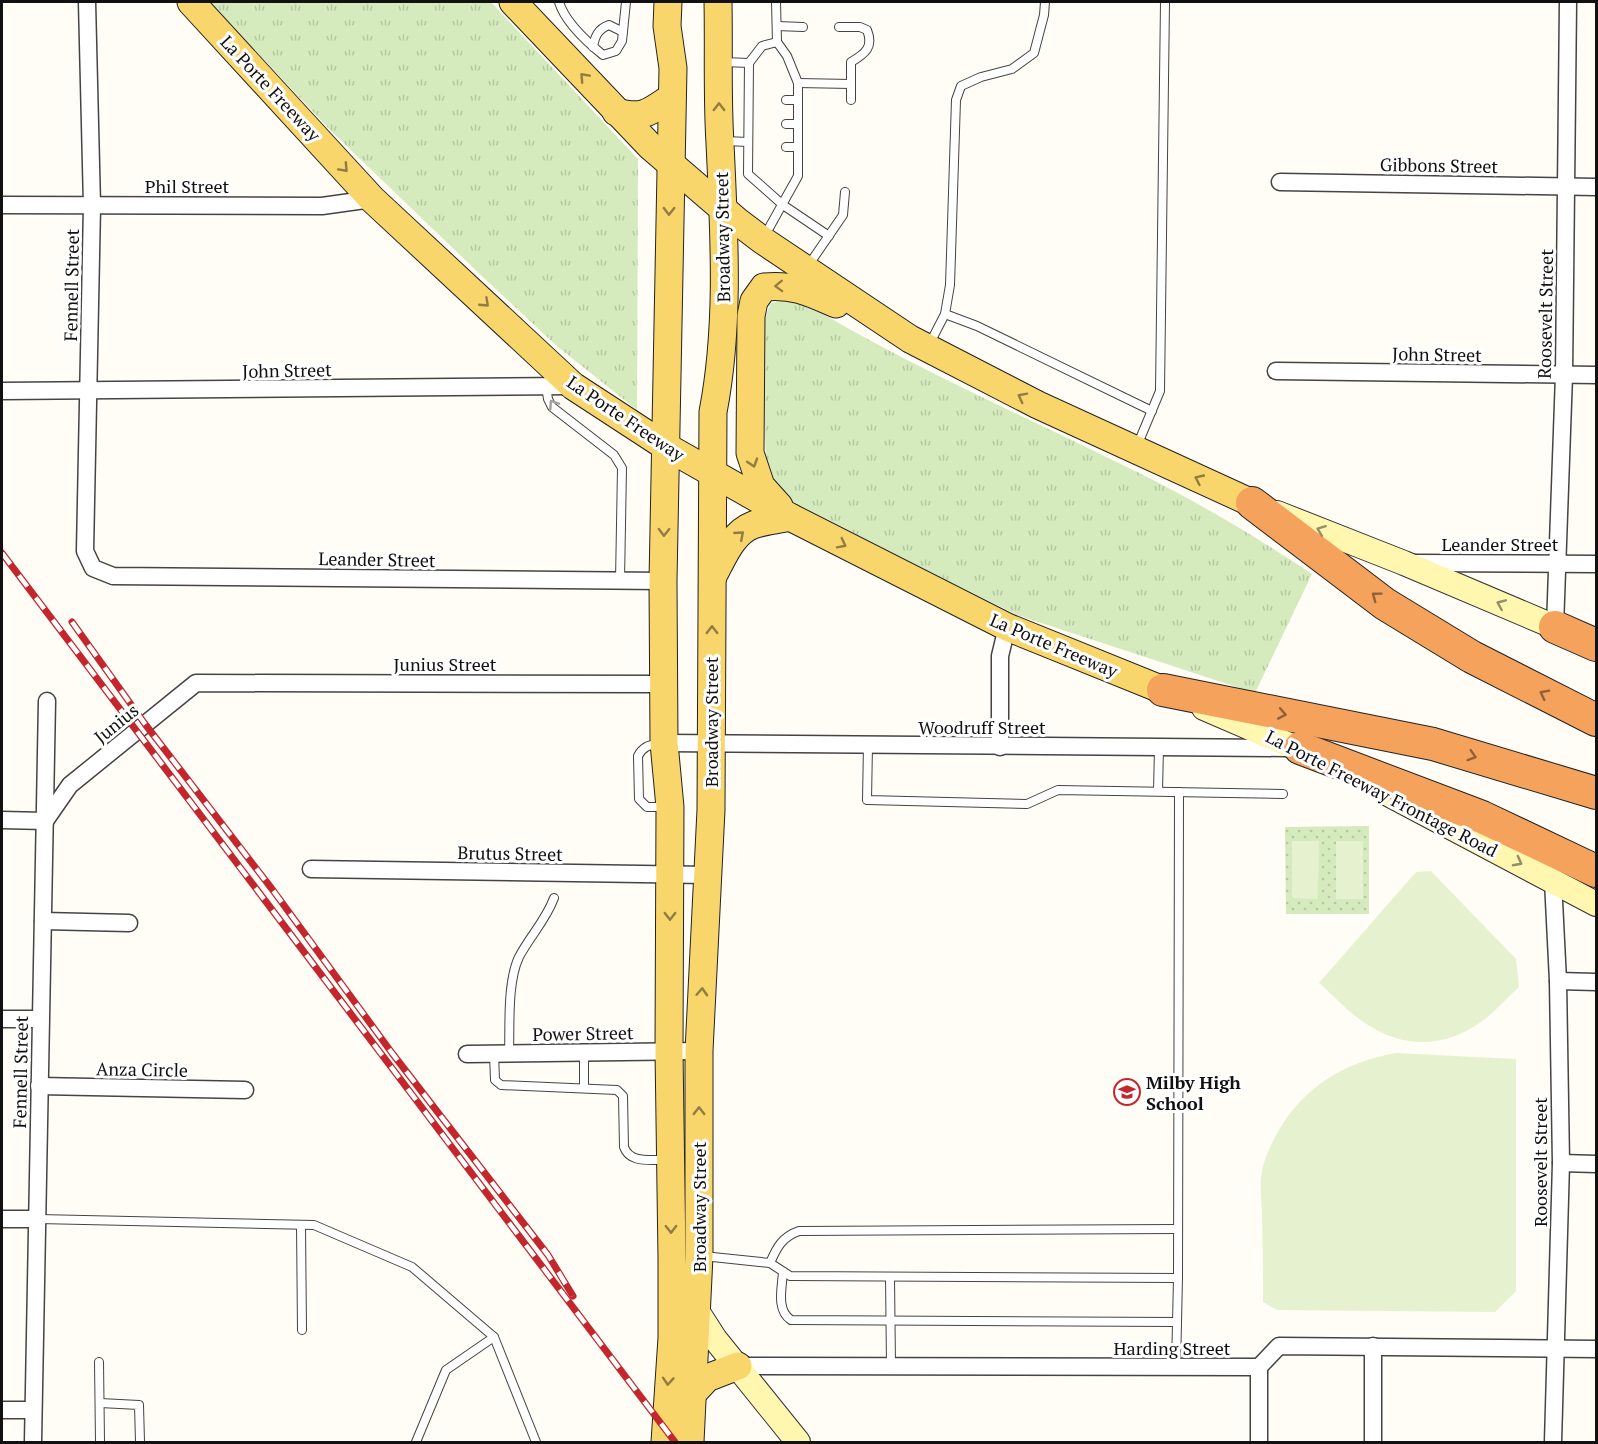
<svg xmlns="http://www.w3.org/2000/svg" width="1598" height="1444" font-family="'PT Serif',serif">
<defs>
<pattern id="grass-tufts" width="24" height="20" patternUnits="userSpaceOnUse" patternTransform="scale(1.5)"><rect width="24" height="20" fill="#d5ebbd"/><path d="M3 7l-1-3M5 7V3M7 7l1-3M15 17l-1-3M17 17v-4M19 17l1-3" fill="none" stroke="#b6c8a1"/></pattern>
<pattern id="park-dots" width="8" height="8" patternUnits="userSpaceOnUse" patternTransform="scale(1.5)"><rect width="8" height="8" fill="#d5ebbd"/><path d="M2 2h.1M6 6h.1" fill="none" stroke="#b6c8a1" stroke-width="1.8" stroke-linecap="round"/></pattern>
</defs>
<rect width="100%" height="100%" fill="#fffdf5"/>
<g fill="url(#grass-tufts)">
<path d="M 210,2 L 491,2 L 638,159 L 637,410 L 558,347 L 486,280 L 331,131 Z"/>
<path d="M 795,297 C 903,364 1021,414 1135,471 C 1196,501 1255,536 1312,574 L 1255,693 L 1017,615 L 783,499 L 766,468 L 762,324 L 771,303 Z"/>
</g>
<path fill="url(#park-dots)" d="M 1369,826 L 1369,914 L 1286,914 L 1285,827 Z"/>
<g fill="#e6f2cf">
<path d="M 1292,841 L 1319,841 L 1318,899 L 1292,898 Z"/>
<rect x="1336" y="841" width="27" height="58"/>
<path d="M 1431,871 L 1516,959 L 1519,987 C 1508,997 1497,1009 1485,1019 C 1449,1047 1407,1050 1368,1025 C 1350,1014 1335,997 1319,983 L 1416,872 Z"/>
<path d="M 1396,1053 L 1516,1059 L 1516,1291 L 1495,1312 L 1277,1310 L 1263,1302 C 1263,1274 1263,1247 1262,1219 C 1262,1206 1260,1192 1261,1178 C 1262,1165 1268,1151 1274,1139 C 1300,1089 1341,1063 1396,1053 Z"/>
</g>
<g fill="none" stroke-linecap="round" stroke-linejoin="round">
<defs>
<g id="lane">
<path d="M 559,2 C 565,22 587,42 603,55 L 616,51 L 622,41 L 626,2"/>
<path d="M 777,26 L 803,27"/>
<path d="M 839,27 L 860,27 L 867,30 C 874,47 865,54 851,62 L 851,84"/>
<path d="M 777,42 L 762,46 L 749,63 L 748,174 L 783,205 L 829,236"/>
<path d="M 593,47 C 595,36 598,29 609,25 L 623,32"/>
<path d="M 723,62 L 749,63"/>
<path d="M 798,83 L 851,84 L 851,100"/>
<path d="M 786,100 L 798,100"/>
<path d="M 786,124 L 798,124"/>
<path d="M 725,141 L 748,142"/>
<path d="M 786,147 L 798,147"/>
<path d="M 764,237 L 798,176 L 798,83 L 787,56 L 777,42 L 776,2"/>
<path d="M 808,266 L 843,215 L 845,192"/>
<path d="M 945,314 L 950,285 L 956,100 L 961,86 L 981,77 L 1012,69 L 1034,53 L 1044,15 L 1045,2"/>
<path d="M 929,345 L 945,314 L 977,326 L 1152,411"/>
<path d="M 546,386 L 548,399 L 552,407 L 614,455 L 622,468 L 620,581"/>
<path d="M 1137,446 L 1160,391 L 1165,2"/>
<path d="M 660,743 C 650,745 643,746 638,756 L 639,799 L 647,807 L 668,807"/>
<path d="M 868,745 L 867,800 L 1027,804 L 1058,790 L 1283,794"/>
<path d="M 1158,791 L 1159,748"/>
<path d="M 584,1052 L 584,1087"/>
<path d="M 509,1053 C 510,1026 507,982 519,957 C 530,936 546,920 554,898"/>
<path d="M 494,1054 L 495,1080 L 501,1085 L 617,1090 L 623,1096 L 624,1147 C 630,1164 651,1159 666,1160"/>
<path d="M 38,1219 L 314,1225 L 412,1267 L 494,1337 L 536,1442"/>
<path d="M 301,1225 L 302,1330"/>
<path d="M 703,1256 L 770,1263 L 790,1276 L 1178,1278 L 1179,792"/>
<path d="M 770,1263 C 777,1247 782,1237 799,1231 L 1178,1229"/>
<path d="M 783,1272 C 782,1288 776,1310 791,1320 L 1177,1322"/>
<path d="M 890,1277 L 891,1366"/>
<path d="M 99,1362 L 100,1442"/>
<path d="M 1176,1367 L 1178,1278"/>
<path d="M 100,1403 L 139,1405 L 140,1442"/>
<path d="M 416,1442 L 446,1370 L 494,1337"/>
</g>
<g id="street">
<path d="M 87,2 L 92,206 L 85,551 L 93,568 L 113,576 L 663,581"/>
<path d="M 1280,182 L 1596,187"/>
<path d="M 2,205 L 322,206 L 372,199"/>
<path d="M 1276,371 L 1596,375"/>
<path d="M 2,391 L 573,386"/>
<path d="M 1414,563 L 1596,564"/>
<path d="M 1555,627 L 1564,375 L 1568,2"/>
<path d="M 664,743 L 1287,748"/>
<path d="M 1000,747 L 1000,656 L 1007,627"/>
<path d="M 2,820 L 45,821 L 70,785 L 196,683 L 663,684"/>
<path d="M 311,869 L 707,875"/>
<path d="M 1553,881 L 1558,981 L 1561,1163 L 1553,1442"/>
<path d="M 43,921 L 129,923"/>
<path d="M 1558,981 L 1596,982"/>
<path d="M 2,1019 L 40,1019"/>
<path d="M 467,1054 L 699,1051"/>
<path d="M 39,1086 L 245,1090"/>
<path d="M 1561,1163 L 1596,1164"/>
<path d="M 2,1219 L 38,1219"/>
<path d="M 738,1366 L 1259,1367 L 1279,1346 L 1596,1349"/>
<path d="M 1259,1367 L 1259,1442"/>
<path d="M 2,1410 L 32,1410"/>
<path d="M 33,1442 L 47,701"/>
<path d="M 1373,1442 L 1373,1346"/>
</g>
<g id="secondary">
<path d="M 1277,513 L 1404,563 L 1555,627"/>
<path d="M 1204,708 L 1315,756"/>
<path d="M 1388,794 L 1596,904"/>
<path d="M 697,1311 L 715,1339 L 798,1442"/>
</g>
<g id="primary">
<path d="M 191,2 L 372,199 L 573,386 L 665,446 L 790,517 L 1007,627 L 1163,690"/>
<path d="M 513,2 L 650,146 L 737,221 L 762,240 L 910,339 L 1038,405 L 1252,503"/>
<path d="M 616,112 C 645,119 649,112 672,97"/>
<path d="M 779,506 L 761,486 L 750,453 L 751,316 L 754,301 L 764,287 C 793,284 809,292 836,304"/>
<path d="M 713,576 C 723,558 732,533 753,525 C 764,521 778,520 790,517"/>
<path d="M 693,1393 L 707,1378 L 738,1366"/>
<path d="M 665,1442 L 672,1338 L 672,1258 L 669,1051 L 670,807 L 664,743 L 663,581 L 673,68 L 667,26 L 668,2"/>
<path d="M 690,1442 L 699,1256 L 699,1051 L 711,810 L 713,412 C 730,324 724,232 720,143 C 717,96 719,49 718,2"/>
</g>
<g id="highway">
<path d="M 1252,503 L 1385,604 L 1472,657 L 1596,720"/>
<path d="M 1555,627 L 1596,645"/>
<path d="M 1163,690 L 1433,744 L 1596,793"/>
<path d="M 1300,748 L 1482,817 L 1596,871"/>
</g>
</defs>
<use href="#lane" stroke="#444" stroke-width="10"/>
<use href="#street" stroke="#444" stroke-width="19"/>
<use href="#secondary" stroke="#333" stroke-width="26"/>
<use href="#primary" stroke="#222" stroke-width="29"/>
<use href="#highway" stroke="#222" stroke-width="34"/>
<use href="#lane" stroke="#fff" stroke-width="8"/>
<use href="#street" stroke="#fff" stroke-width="16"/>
<use href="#secondary" stroke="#fff6b0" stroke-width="24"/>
<use href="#primary" stroke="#f9d66b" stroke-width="27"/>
<use href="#highway" stroke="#f5a25d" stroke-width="32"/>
<defs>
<g id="rail">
<path d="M 2,553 L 675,1442"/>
<path d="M 72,622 L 145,724 L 272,889 L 392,1053 L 548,1255 L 573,1296"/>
</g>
</defs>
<use href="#rail" stroke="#c4262e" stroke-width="7"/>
<use href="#rail" stroke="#fff" stroke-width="4.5" stroke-dasharray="14" stroke-linecap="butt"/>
</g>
<defs><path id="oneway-chevron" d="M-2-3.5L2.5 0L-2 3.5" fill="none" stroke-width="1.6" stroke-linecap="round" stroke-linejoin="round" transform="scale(1.5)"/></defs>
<g stroke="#917d42">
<use href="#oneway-chevron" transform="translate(584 77) rotate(-133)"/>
<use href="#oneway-chevron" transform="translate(719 107) rotate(-90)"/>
<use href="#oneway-chevron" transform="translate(344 168) rotate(47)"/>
<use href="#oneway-chevron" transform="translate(669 211) rotate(91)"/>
<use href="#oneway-chevron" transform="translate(779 286) rotate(178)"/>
<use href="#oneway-chevron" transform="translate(485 303) rotate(43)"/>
<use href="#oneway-chevron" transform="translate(1022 397) rotate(-153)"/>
<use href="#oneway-chevron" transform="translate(753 463) rotate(72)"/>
<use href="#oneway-chevron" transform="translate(1199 479) rotate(-155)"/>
<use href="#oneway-chevron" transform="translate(664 532) rotate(91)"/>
<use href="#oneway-chevron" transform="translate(740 535) rotate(-41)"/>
<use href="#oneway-chevron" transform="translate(842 544) rotate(27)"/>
<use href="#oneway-chevron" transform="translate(712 630) rotate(-90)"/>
<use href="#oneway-chevron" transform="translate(670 916) rotate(90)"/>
<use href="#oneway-chevron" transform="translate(702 992) rotate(-87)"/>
<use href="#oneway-chevron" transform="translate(699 1111) rotate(-90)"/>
<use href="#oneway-chevron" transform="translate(671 1229) rotate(89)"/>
<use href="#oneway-chevron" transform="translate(668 1381) rotate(94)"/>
</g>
<use stroke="#a0a0a0" href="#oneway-chevron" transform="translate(553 404) rotate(-124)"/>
<g stroke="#948f68">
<use href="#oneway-chevron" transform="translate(1321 530) rotate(-159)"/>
<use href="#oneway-chevron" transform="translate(1501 604) rotate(-157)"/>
<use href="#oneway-chevron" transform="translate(1518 862) rotate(28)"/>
</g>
<g stroke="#8e613b">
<use href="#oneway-chevron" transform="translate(1376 596) rotate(-143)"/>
<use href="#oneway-chevron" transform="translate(1544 694) rotate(-153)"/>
<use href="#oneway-chevron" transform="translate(1282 714) rotate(11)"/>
<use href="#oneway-chevron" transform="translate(1472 756) rotate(17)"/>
</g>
<defs>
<symbol id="school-ring" viewBox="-11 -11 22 22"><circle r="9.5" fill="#fff" stroke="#c4262e" stroke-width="1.5"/><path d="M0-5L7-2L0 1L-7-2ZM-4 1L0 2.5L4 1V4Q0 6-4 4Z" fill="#c4262e"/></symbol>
</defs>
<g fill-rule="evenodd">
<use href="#school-ring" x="1112" y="1077" width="30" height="30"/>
</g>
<g text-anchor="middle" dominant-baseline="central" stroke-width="6" stroke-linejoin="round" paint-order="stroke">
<g font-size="18" fill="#111" stroke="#fff">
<text transform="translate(271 88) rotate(47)">La Porte Freeway</text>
<text transform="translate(1439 165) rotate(1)">Gibbons Street</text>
<text x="187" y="186">Phil Street</text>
<text transform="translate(722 237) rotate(-91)">Broadway Street</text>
<text transform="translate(71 285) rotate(-89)">Fennell Street</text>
<text transform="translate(1545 314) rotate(-89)">Roosevelt Street</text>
<text transform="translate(1437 354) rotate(1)">John Street</text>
<text transform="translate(287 370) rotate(-1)">John Street</text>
<text transform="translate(626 418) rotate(34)">La Porte Freeway</text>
<text x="1500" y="544">Leander Street</text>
<text transform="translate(377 559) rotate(1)">Leander Street</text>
<text transform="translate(1054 645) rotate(23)">La Porte Freeway</text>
<text x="445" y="664">Junius Street</text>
<text transform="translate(711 722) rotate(-90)">Broadway Street</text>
<text transform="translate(116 723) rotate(-39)">Junius</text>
<text x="982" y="727">Woodruff Street</text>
<text transform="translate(1382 793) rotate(27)">La Porte Freeway Frontage Road</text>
<text transform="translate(510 853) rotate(1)">Brutus Street</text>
<text transform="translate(583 1033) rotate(-1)">Power Street</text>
<text transform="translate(142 1069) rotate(1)">Anza Circle</text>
<text transform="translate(20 1072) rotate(-89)">Fennell Street</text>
<text transform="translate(1540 1162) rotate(-90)">Roosevelt Street</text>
<text transform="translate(699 1207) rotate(-90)">Broadway Street</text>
<text x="1172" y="1348">Harding Street</text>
</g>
<g font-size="18" font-weight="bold" fill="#111" stroke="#fff" text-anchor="start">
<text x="1146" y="1082">Milby High<tspan x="1146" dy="21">School</tspan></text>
</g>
</g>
<rect width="1598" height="1444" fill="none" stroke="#111111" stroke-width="6"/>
</svg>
